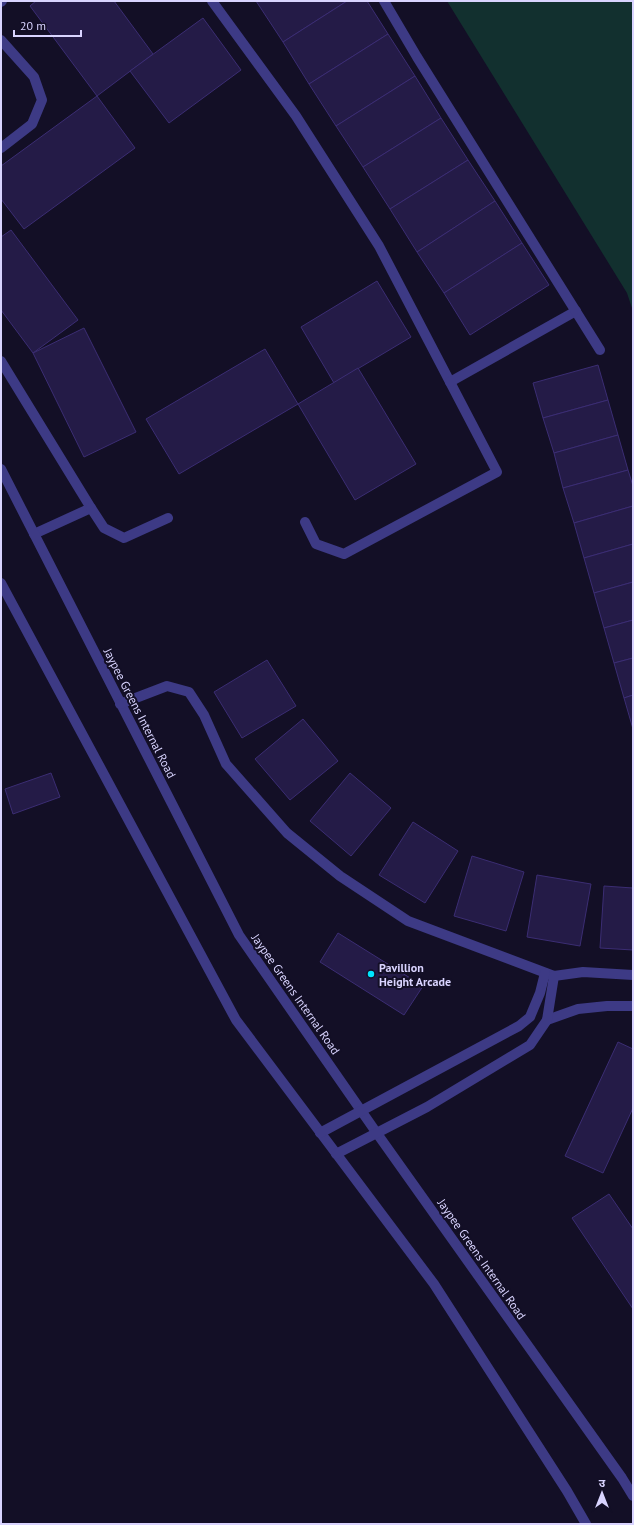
<svg xmlns="http://www.w3.org/2000/svg" width="634" height="1525" font-family="'PT Sans','Noto Sans Devanagari',sans-serif">
<rect width="100%" height="100%" fill="#130f26"/>
<path fill="#12302f" d="M 447,1 L 633,1 L 633,311 L 627,293 Z"/>
<g fill="#241b47" stroke="#3b2d73">
<path d="M 36,1 L 114,1 L 153,54 L 97,96 L 30,6 Z"/>
<path d="M 256,1 L 347,1 L 283,42 Z"/>
<path d="M 347,1 L 367,1 L 388,34 L 309,84 L 283,42 Z"/>
<path d="M 203,18 L 241,70 L 169,123 L 130,71 Z"/>
<path d="M 388,34 L 415,76 L 336,126 L 309,84 Z"/>
<path d="M 415,76 L 441,118 L 363,167 L 336,126 Z"/>
<path d="M 97,96 L 135,148 L 24,229 L 1,199 L 1,166 Z"/>
<path d="M 441,118 L 468,160 L 390,209 L 363,167 Z"/>
<path d="M 468,160 L 495,201 L 417,252 L 390,209 Z"/>
<path d="M 495,201 L 522,243 L 444,293 L 417,252 Z"/>
<path d="M 11,230 L 78,320 L 33,353 L 1,310 L 1,237 Z"/>
<path d="M 522,243 L 549,285 L 470,335 L 444,293 Z"/>
<path d="M 377,281 L 411,337 L 334,383 L 301,327 Z"/>
<path d="M 84,328 L 136,432 L 84,457 L 33,353 Z"/>
<path d="M 265,349 L 298,404 L 179,474 L 146,419 Z"/>
<path d="M 598,365 L 608,400 L 543,418 L 533,383 Z"/>
<path d="M 358,368 L 416,464 L 355,500 L 298,404 Z"/>
<path d="M 608,400 L 618,435 L 554,453 L 543,418 Z"/>
<path d="M 618,435 L 628,470 L 563,488 L 554,453 Z"/>
<path d="M 628,470 L 633,486 L 633,506 L 574,523 L 563,488 Z"/>
<path d="M 633,506 L 633,544 L 584,558 L 574,523 Z"/>
<path d="M 633,544 L 633,582 L 594,593 L 584,558 Z"/>
<path d="M 633,582 L 633,620 L 604,628 L 594,593 Z"/>
<path d="M 633,620 L 633,658 L 614,663 L 604,628 Z"/>
<path d="M 633,658 L 633,695 L 624,698 L 614,663 Z"/>
<path d="M 267,660 L 296,706 L 242,738 L 214,692 Z"/>
<path d="M 633,695 L 633,729 L 624,698 Z"/>
<path d="M 303,719 L 338,761 L 290,800 L 255,759 Z"/>
<path d="M 51,773 L 60,797 L 13,814 L 5,789 Z"/>
<path d="M 350,773 L 391,808 L 351,856 L 310,821 Z"/>
<path d="M 413,822 L 458,851 L 425,903 L 379,875 Z"/>
<path d="M 472,856 L 524,872 L 506,931 L 454,916 Z"/>
<path d="M 537,875 L 591,884 L 580,946 L 527,937 Z"/>
<path d="M 604,886 L 633,888 L 633,950 L 600,948 Z"/>
<path d="M 338,933 L 423,986 L 404,1015 L 320,962 Z"/>
<path d="M 618,1042 L 633,1049 L 633,1108 L 603,1173 L 565,1156 Z"/>
<path d="M 609,1194 L 633,1229 L 633,1309 L 572,1218 Z"/>
</g>
<g fill="none" stroke-linecap="round" stroke-linejoin="round">
<g stroke="#3d3a85" stroke-width="10">
<path d="M 212,1 L 296,116 L 379,246 L 497,472 L 344,554 L 316,544 L 305,522"/>
<path d="M 1,2 L 2,1"/>
<path d="M 1,40 L 34,77 L 42,100 L 32,124 L 1,148"/>
<path d="M 1,361 L 91,508 L 34,534"/>
<path d="M 450,382 L 576,311"/>
<path d="M 91,508 L 104,528 L 124,538 L 168,518"/>
</g>
<g stroke="#3d3a85" stroke-width="10">
<path d="M 384,1 L 417,57 L 600,350"/>
<path d="M 1,469 L 239,935 L 376,1132 L 622,1478 L 633,1496"/>
<path d="M 1,583 L 236,1020 L 434,1284 L 567,1491 L 586,1524"/>
<path d="M 120,704 L 167,686 L 189,692 L 204,715 L 226,764 L 287,833 L 340,876 L 408,921 L 554,976"/>
<path d="M 547,1020 L 578,1009 L 607,1006 L 633,1006"/>
<path d="M 320,1133 L 519,1026 L 530,1017 L 540,993 L 545,973"/>
<path d="M 336,1154 L 427,1107 L 530,1045 L 547,1020 L 554,976 L 583,972 L 633,975"/>
</g>
</g>
<circle fill="#00e5ff" stroke="#130f26" stroke-width="1.5" cx="371" cy="974" r="4"/>
<g text-anchor="middle" dominant-baseline="central" stroke-width="4" stroke-linejoin="round" paint-order="stroke">
<g font-size="12" fill="#d9d4ff" stroke="#130f26">
<text transform="translate(140 713) rotate(63)">Jaypee Greens Internal Road</text>
<text transform="translate(296 994) rotate(55)">Jaypee Greens Internal Road</text>
<text transform="translate(482 1259) rotate(55)">Jaypee Greens Internal Road</text>
</g>
<g font-size="12" font-weight="bold" fill="#d9d4ff" stroke="#130f26" text-anchor="start">
<text x="379" y="967">Pavillion<tspan x="379" dy="14">Height Arcade</tspan></text>
</g>
</g>
<rect width="634" height="1525" fill="none" stroke="#d9d4ff" stroke-width="4"/>
<g transform="translate(602 1493)" stroke="#130f26" stroke-width="3" paint-order="stroke">
<path d="M0-3L7 15L0 10L-7 15Z" fill="#d9d4ff"/>
<text y="-6" font-size="11" font-weight="bold" text-anchor="middle" fill="#d9d4ff">उ</text>
</g>
<path d="M14 30v6h67v-6" fill="none" stroke="#d9d4ff" stroke-width="2"/>
<text x="20" y="30" font-size="12" fill="#d9d4ff" stroke="#130f26" stroke-width="3" paint-order="stroke">20 m</text>
</svg>
